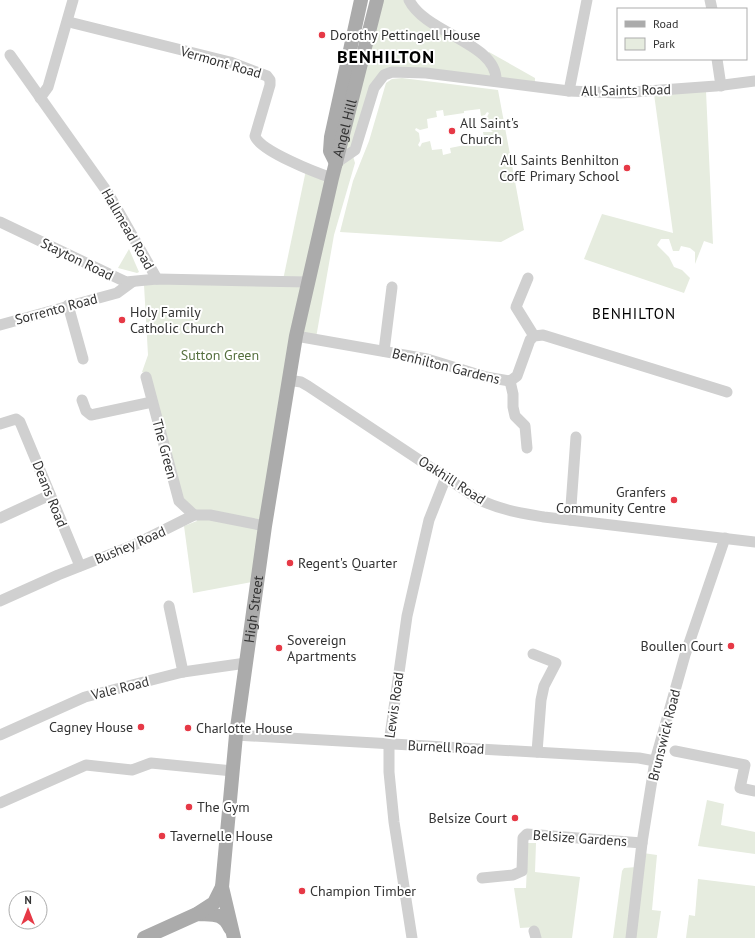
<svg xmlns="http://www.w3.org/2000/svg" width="755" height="938" font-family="'PT Sans',sans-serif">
<rect width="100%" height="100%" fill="#fff"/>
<g fill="#e6ecdf" fill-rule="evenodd">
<path d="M 380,0 L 407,0 L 485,57 L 489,52 L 535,78 L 535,85 L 382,74 L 352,148 L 340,158 Z"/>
<path d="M 402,78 L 498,90 L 524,230 L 501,242 L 340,232 L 353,181 L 369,141 L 386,83 L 392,79 ZM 480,109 L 481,116 L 485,115 L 487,112 L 489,113 L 487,117 L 490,129 L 493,132 L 483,132 L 485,142 L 488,143 L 487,145 L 484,144 L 470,146 L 470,144 L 450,148 L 451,153 L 443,155 L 442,149 L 432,150 L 430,141 L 422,143 L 420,147 L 418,145 L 420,141 L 419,133 L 415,130 L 416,128 L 420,130 L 428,128 L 427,119 L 437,117 L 436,111 L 443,110 L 444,116 L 464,113 L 464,111 Z"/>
<path d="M 706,91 L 713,244 L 704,241 L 695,264 L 695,252 L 690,248 L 681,246 L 679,251 L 673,251 L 669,239 L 661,239 L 657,245 L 669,257 L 674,267 L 682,270 L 690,278 L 684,293 L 584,259 L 602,214 L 673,233 L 654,94 Z"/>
<path d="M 353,156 L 355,163 L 334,235 L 316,338 L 302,334 L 339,165 Z"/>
<path d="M 306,170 L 330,179 L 307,280 L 283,280 Z"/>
<path d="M 129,249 L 139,272 L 137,273 L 118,268 Z"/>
<path d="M 159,281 L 306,284 L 257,581 L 193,593 L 184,526 L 197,521 L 198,514 L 181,496 L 149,374 L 142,372 L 148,355 L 144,285 Z"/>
<path d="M 707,800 L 724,804 L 721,825 L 755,832 L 755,854 L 698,846 Z"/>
<path d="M 528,843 L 536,843 L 535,872 L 580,877 L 572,938 L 540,938 L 537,927 L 520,928 L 514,888 L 526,888 Z"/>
<path d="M 643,853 L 657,855 L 652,910 L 661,911 L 657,938 L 634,938 Z"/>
<path d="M 637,867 L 628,938 L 613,938 L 622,871 L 624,868 Z"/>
<path d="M 698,879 L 755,886 L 755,938 L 686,938 L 689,915 L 695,916 Z"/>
</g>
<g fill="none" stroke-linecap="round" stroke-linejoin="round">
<g stroke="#d0d0d0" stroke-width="11">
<path d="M 409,0 C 426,34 498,43 496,81"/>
<path d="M 710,0 L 712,9"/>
<path d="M 73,23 L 230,62 L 267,76 L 270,80 L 270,85 L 255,136 C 260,151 317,173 332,178"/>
<path d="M 10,55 L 108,193 L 157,279"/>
<path d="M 717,59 L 721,86"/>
<path d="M 569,91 L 587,0"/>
<path d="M 40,98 L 48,87 L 73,0"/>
<path d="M 336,163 L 355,150 L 374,88 L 384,75 L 392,72 L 426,73 L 569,91 L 620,93 L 716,86 L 755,81"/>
<path d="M 0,222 L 126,282 L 157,279 L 308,282"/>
<path d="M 528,278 L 516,307 L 534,336"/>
<path d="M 68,305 L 83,359"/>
<path d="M 0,325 L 117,293 L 132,282"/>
<path d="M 296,336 L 427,359 L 486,377 L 510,381 L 517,376 L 530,340 L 534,336 L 543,335 L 727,392"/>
<path d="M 384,351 L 392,287"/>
<path d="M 146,377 L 179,501 L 194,515"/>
<path d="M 288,380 L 301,382 L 308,386 L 478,499 C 500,510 521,513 544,517 L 755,542"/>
<path d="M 510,381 L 513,394 L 513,407 L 515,416 L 525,426 L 527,448"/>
<path d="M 82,400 L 86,411 L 91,415 L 152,402"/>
<path d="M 0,424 L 16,419 L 20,422 L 80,566"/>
<path d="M 0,518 L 50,495"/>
<path d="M 570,520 L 576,437"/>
<path d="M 0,601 L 58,575 L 134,545 L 194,515 L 210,515 L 265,526"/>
<path d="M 169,606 L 183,672"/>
<path d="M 533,654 L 556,663 L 544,686 L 541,700 L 537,752"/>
<path d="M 0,735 L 85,697 L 183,672 L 246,663"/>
<path d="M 236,735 L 639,758 L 655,761"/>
<path d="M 675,751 L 745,765 L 740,788 L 755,791"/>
<path d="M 0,803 L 86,765 L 132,770 L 151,763 L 233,771"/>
<path d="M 482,878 L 513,875 L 522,871 L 523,838 L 527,834 L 642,843"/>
<path d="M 534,931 L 536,938"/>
<path d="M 412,938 L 394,822 L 389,772 L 389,743 L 407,616 L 429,520 L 446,477"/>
<path d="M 631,938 L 642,843 L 655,761 L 685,655 L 725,538"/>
</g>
<g stroke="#ababab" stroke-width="14">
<path d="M 336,163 L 330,151 L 331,137 L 361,0"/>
<path d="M 197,914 C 213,915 223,912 230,928"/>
<path d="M 144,938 L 197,914 L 214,903 L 222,887"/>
<path id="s1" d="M 234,938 L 222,887 L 236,735 L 265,526 L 296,336 L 332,178 L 377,0"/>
</g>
</g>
<g fill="#e63946" stroke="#fff" stroke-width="1.5">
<circle cx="322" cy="35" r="4"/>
<circle cx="452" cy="131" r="4"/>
<circle cx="627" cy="168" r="4"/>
<circle cx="122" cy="320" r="4"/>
<circle cx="674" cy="500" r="4"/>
<circle cx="290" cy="563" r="4"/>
<circle cx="731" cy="646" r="4"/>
<circle cx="279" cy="648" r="4"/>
<circle cx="141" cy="727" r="4"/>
<circle cx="188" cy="728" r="4"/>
<circle cx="189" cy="807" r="4"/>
<circle cx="515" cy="818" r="4"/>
<circle cx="162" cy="836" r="4"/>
<circle cx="302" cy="891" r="4"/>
</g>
<g text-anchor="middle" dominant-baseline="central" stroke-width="4" stroke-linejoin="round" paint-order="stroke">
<g font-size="14" fill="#333" stroke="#fff" text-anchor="start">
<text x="330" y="35">Dorothy Pettingell House</text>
<text x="460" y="123">All Saint's<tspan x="460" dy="16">Church</tspan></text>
<text x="619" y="160" text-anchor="end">All Saints Benhilton<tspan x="619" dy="16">CofE Primary School</tspan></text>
<text x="130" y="312">Holy Family<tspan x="130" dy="16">Catholic Church</tspan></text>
<text x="666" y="492" text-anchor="end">Granfers<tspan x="666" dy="16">Community Centre</tspan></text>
<text x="298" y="563">Regent's Quarter</text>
<text x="287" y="640">Sovereign<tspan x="287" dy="16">Apartments</tspan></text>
<text x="723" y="646" text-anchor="end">Boullen Court</text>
<text x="133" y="727" text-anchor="end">Cagney House</text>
<text x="196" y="728">Charlotte House</text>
<text x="197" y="807">The Gym</text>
<text x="507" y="818" text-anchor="end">Belsize Court</text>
<text x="170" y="836">Tavernelle House</text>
<text x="310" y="891">Champion Timber</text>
</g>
<g font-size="14" fill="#333" stroke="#fff">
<text transform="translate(221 62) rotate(16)">Vermont Road</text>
<text transform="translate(626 90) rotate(-1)">All Saints Road</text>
<text stroke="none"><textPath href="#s1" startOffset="822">Angel Hill</textPath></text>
<text transform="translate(128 229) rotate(60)">Hallmead Road</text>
<text transform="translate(77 259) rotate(26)">Stayton Road</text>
<text transform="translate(56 309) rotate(-15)">Sorrento Road</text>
<text transform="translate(446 366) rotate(14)">Benhilton Gardens</text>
<text transform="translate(165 449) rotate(75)">The Green</text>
<text transform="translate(452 480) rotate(33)">Oakhill Road</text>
<text transform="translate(50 494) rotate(68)">Deans Road</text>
<text transform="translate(130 545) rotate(-23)">Bushey Road</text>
<text stroke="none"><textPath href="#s1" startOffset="332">High Street</textPath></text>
<text transform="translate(120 688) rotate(-14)">Vale Road</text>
<text transform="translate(394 705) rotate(-82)">Lewis Road</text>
<text transform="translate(664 735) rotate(-76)">Brunswick Road</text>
<text transform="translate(446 747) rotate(3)">Burnell Road</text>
<text transform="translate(580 838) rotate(4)">Belsize Gardens</text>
</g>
<g font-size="14" fill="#56703f" stroke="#fff">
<text x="220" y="355">Sutton Green</text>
</g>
<g font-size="15" letter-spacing="1" fill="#000" stroke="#fff">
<text x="634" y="313">BENHILTON</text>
</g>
<g font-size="18" font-weight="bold" letter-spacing="1" fill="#000" stroke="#fff">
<text x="386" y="56">BENHILTON</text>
</g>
</g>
<rect x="617" y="8" width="130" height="52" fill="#ffffff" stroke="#adadad"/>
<rect x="625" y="21" width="20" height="6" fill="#ababab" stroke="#adadad"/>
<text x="653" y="28" font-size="12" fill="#333333">Road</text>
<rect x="625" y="38" width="20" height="12" fill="#e6ecdf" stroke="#adadad"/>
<text x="653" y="48" font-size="12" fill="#333333">Park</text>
<g transform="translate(28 910)"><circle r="19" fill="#ffffff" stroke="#adadad"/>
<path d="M0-3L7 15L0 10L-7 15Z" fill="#e63946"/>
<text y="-6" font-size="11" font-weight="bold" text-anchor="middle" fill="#333333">N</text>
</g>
</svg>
